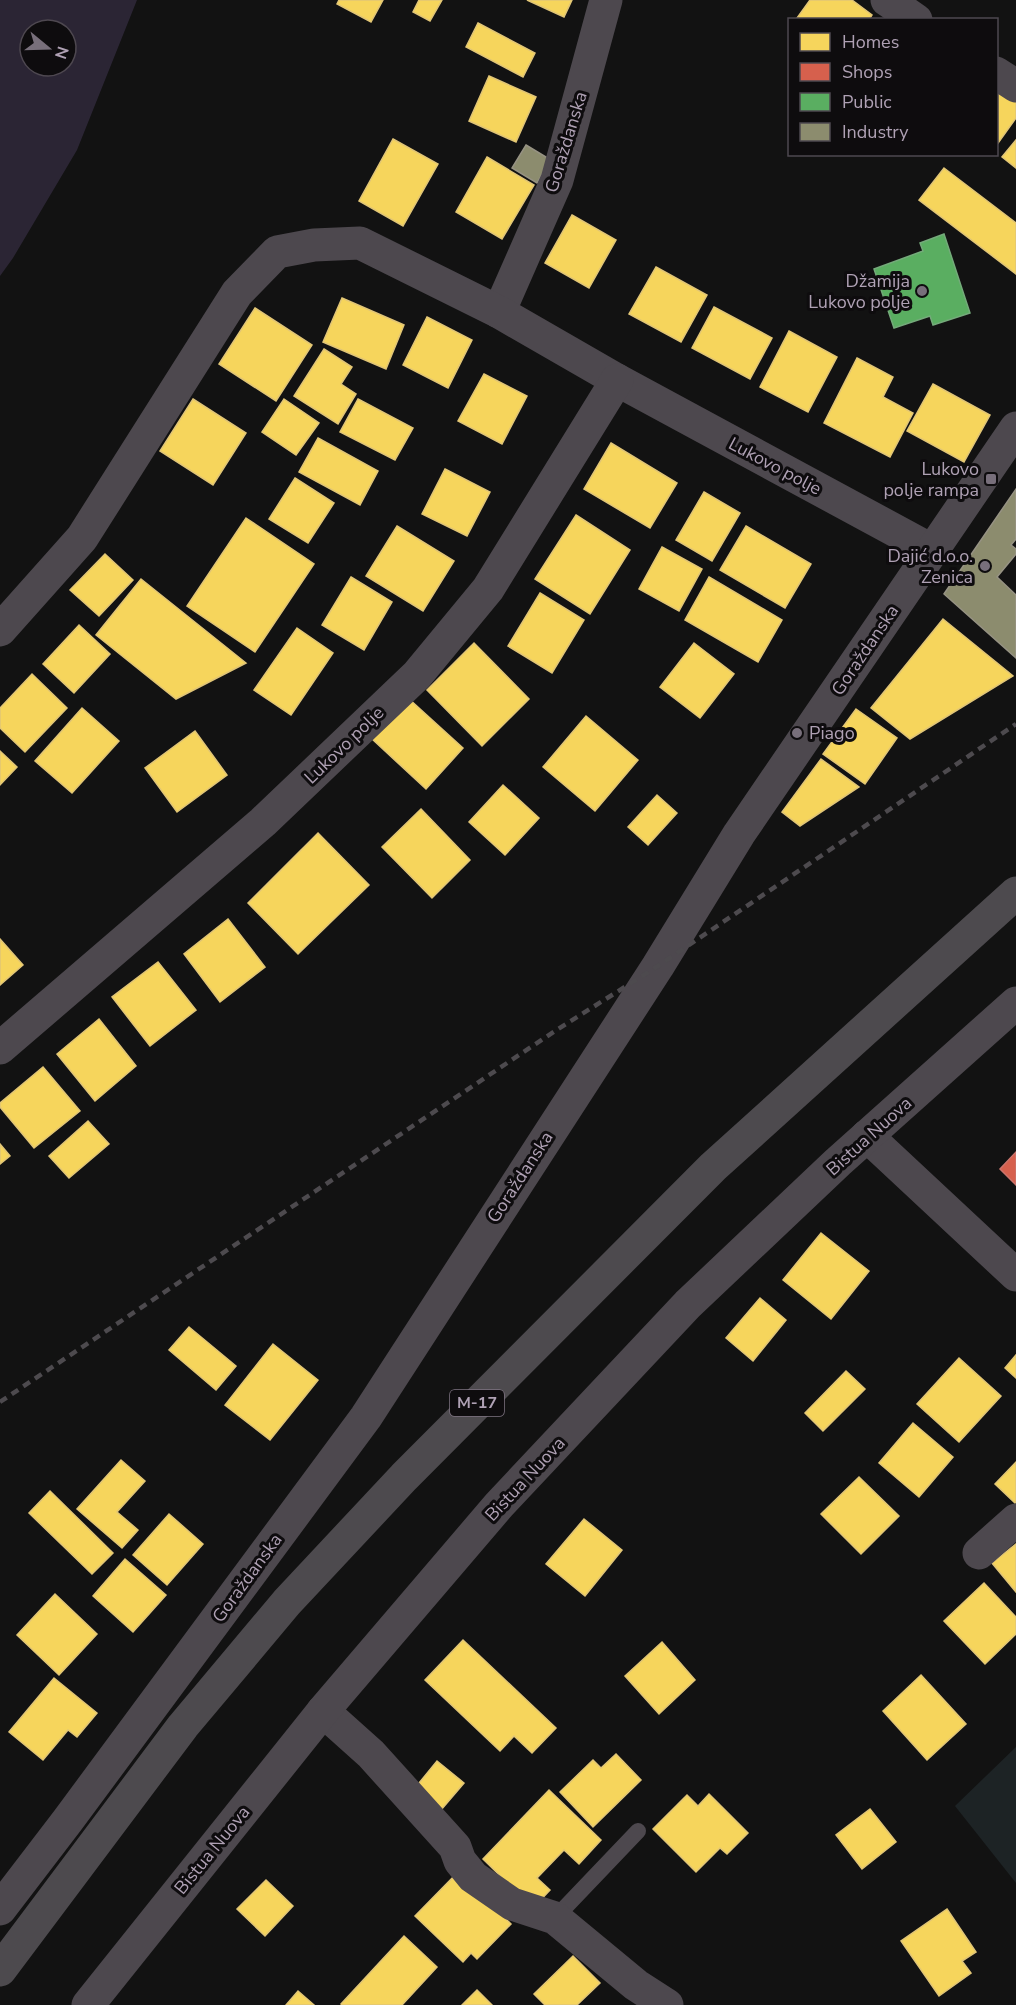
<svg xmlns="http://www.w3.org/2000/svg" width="1016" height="2005" font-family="'Nunito Sans',sans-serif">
<rect width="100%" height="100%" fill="#121212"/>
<path fill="#1d2325" d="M 1016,1747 L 1016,1883 L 955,1806 Z"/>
<path fill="#2b2534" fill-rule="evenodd" d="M 0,0 L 137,0 L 77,150 L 13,258 L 0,276 ZM 30,30 L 66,30 L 66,66 L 30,66 Z"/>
<g fill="#f6d55c" stroke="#e1c576" stroke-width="1.5">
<path d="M 339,0 L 383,0 L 371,22 L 337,4 Z"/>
<path d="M 419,0 L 442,0 L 430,21 L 413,12 Z"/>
<path d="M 527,0 L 572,0 L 564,17 Z"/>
<path d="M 810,0 L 852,0 L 872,15 L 869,20 L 800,20 L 797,18 Z"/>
<path d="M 478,23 L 535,53 L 523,77 L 466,47 Z"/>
<path d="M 489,76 L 536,97 L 516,142 L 469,121 Z"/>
<path d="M 996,85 L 1016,99 L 1016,118 L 996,146 Z"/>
<path d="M 393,139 L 438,164 L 403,226 L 359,201 Z"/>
<path d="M 1016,140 L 1016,168 L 1002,157 Z"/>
<path d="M 487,157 L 534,185 L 502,239 L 456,212 Z"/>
<path d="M 944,168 L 1016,223 L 1016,274 L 919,200 Z"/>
<path d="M 572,215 L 616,240 L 589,288 L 545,263 Z"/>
<path d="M 656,267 L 707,295 L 681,342 L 629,314 Z"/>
<path d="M 342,298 L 404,325 L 386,369 L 323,342 Z"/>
<path d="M 714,307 L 772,338 L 750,379 L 692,348 Z"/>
<path d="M 255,308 L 312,345 L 276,401 L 219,364 Z"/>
<path d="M 427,317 L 472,340 L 448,388 L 403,365 Z"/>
<path d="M 789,331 L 837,357 L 808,412 L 760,387 Z"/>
<path d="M 324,349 L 352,367 L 341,384 L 356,394 L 338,424 L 294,396 Z"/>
<path d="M 857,358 L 893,377 L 883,397 L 913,413 L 890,457 L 824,423 Z"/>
<path d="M 484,374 L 527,396 L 502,444 L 458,421 Z"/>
<path d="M 933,384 L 990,415 L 964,462 L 907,431 Z"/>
<path d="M 193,399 L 246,433 L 213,485 L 160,451 Z"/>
<path d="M 284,399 L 319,423 L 296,455 L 262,432 Z"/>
<path d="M 358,399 L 413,428 L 395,460 L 340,432 Z"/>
<path d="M 318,438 L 378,471 L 360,505 L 299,472 Z"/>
<path d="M 611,443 L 677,483 L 650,528 L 584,489 Z"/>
<path d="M 445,469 L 490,492 L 467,536 L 422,514 Z"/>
<path d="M 295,478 L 334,503 L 308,543 L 269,519 Z"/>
<path d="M 704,492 L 740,513 L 712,561 L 676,540 Z"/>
<path d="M 576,515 L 630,550 L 590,614 L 535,579 Z"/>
<path d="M 246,518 L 314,564 L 255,652 L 187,606 Z"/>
<path d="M 397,526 L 454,561 L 423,611 L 366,576 Z"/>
<path d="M 746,526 L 811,564 L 785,608 L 720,570 Z"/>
<path d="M 662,547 L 702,569 L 679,611 L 639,589 Z"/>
<path d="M 105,554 L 133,580 L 99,616 L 70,590 Z"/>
<path d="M 351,577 L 392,602 L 364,650 L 322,625 Z"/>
<path d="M 709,577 L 782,620 L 758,662 L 685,620 Z"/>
<path d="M 141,579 L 246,663 L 176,699 L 96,635 Z"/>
<path d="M 540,593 L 584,620 L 552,673 L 508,646 Z"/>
<path d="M 943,619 L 1013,676 L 910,739 L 871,708 Z"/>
<path d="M 79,625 L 110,654 L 74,693 L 43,664 Z"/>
<path d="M 297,628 L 333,653 L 291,715 L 254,690 Z"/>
<path d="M 474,643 L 529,699 L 482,746 L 427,690 Z"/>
<path d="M 694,643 L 734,674 L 700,718 L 660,687 Z"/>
<path d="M 32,674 L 67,708 L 25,752 L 0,728 L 0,708 Z"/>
<path d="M 408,698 L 463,748 L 426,789 L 371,738 Z"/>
<path d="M 82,708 L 119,741 L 72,793 L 35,761 Z"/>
<path d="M 856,709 L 897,738 L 865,784 L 823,754 Z"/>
<path d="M 586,716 L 638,760 L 595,811 L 543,767 Z"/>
<path d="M 195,731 L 227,775 L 177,812 L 145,768 Z"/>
<path d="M 0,751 L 17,767 L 0,785 Z"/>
<path d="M 821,759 L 859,787 L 800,826 L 782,812 Z"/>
<path d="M 503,785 L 539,818 L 505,855 L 469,822 Z"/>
<path d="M 657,795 L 677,813 L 648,845 L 628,827 Z"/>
<path d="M 421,809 L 470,860 L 432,898 L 382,847 Z"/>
<path d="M 318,833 L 369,885 L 298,954 L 248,903 Z"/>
<path d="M 228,919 L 265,967 L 220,1002 L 184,954 Z"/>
<path d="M 0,939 L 23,965 L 0,985 Z"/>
<path d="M 158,962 L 196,1010 L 150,1046 L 112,997 Z"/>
<path d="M 99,1019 L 136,1066 L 95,1101 L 57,1054 Z"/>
<path d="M 43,1067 L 80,1111 L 34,1148 L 0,1107 L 0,1103 Z"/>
<path d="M 88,1121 L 109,1144 L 69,1178 L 49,1156 Z"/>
<path d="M 0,1144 L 10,1156 L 0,1164 Z"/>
<path d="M 821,1233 L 869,1271 L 831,1319 L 783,1280 Z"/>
<path d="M 760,1298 L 786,1320 L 753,1361 L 726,1338 Z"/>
<path d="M 189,1327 L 236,1366 L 216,1390 L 169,1350 Z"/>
<path d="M 273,1344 L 318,1380 L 270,1440 L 225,1405 Z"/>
<path d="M 1016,1355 L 1016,1378 L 1005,1368 Z"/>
<path d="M 959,1358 L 1001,1396 L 959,1442 L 917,1404 Z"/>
<path d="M 846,1371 L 865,1389 L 823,1431 L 805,1413 Z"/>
<path d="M 913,1423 L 953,1457 L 919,1497 L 879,1463 Z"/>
<path d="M 121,1460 L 145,1481 L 117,1512 L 138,1530 L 122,1548 L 77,1509 Z"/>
<path d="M 1016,1462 L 1016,1501 L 1015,1503 L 995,1484 Z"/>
<path d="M 859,1477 L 899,1516 L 861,1554 L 821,1514 Z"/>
<path d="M 50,1491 L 113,1553 L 92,1574 L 29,1513 Z"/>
<path d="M 169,1514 L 203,1544 L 167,1585 L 133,1555 Z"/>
<path d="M 584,1519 L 622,1550 L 585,1596 L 546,1564 Z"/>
<path d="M 1016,1544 L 1016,1592 L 992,1563 Z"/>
<path d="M 125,1559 L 166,1595 L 133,1632 L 93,1596 Z"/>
<path d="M 984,1583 L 1016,1617 L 1016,1634 L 985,1664 L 944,1621 Z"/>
<path d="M 55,1594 L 97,1634 L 59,1675 L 17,1635 Z"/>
<path d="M 463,1640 L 556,1728 L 532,1753 L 514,1736 L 500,1751 L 425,1680 Z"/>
<path d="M 662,1642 L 695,1680 L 659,1714 L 625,1676 Z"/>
<path d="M 921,1675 L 966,1724 L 927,1760 L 883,1711 Z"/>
<path d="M 54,1678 L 97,1713 L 77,1737 L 68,1730 L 43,1760 L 9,1732 Z"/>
<path d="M 616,1754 L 641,1780 L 593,1827 L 560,1792 L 593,1760 L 601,1768 Z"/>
<path d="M 437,1761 L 464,1783 L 441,1810 L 415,1788 Z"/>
<path d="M 549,1790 L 601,1840 L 579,1864 L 564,1850 L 537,1878 L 550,1890 L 533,1908 L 483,1859 Z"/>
<path d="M 709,1794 L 748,1833 L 727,1854 L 720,1848 L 696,1872 L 653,1829 L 687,1795 L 698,1806 Z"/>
<path d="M 870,1809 L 896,1842 L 862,1869 L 836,1835 Z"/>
<path d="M 458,1872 L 511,1924 L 477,1959 L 471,1953 L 463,1962 L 415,1916 Z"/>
<path d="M 266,1880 L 293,1906 L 265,1936 L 237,1909 Z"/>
<path d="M 947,1909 L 976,1952 L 962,1961 L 971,1973 L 939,1996 L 901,1941 Z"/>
<path d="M 404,1936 L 437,1967 L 402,2005 L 342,2005 L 341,2004 Z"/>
<path d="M 573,1956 L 600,1983 L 577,2005 L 545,2005 L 534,1994 Z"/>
<path d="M 477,1990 L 492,2005 L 462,2005 Z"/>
<path d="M 298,1991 L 314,2005 L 286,2005 Z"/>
</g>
<path fill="#d6604d" stroke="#ca746c" stroke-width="1.5" d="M 1016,1152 L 1016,1185 L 1000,1169 Z"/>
<path fill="#5aae61" stroke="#74aa7a" stroke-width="1.5" d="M 944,234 L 970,313 L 933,325 L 930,316 L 894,328 L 874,269 L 923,251 L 920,243 Z"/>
<g fill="#8c8c6e" stroke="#969283" stroke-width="1.5">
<path d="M 526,145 L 551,160 L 537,183 L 512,168 Z"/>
<path d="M 1016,489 L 1016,539 L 1011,545 L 1016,549 L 1016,554 L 997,577 L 1016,595 L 1016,658 L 944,594 Z"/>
</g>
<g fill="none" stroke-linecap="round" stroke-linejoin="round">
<path stroke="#4d484e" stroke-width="16" d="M 555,1918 L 638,1831"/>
<g stroke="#4d484e" stroke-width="33">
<path d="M 887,0 L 916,20"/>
<path d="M 996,73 L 1016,86"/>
<path d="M 499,312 L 557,180 L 606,0"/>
<path d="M 0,630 L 82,538 L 237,293 L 277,252 L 314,245 L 360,243 L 499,312 L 617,380 L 933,551"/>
<path d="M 0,1048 L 263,822 L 417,675 L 488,589 L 617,380"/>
<path d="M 867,1136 L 1016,1275"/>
<path d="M 979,1553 L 1016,1520"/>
<path d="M 323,1711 L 371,1754 L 455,1847 L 460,1861 L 473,1877 L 512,1904 L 555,1918 L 636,1985 L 667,2005"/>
<path d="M 0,1909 L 68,1820 L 366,1417 L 658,966 L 739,834 L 1016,428"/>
</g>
<path stroke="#4d484e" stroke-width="33" d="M 88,2005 L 323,1711 L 499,1505 L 688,1304 L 838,1162 L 1016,1003"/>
<path stroke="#4d4a4e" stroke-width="33" d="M 0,1970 L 183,1726 L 287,1602 L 404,1477 L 713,1167 L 1016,893"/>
<path stroke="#4d4a4e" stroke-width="4.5" stroke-dasharray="8 6" stroke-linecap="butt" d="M 0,1402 L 555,1031 L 658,966 L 1016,724"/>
</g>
<g fill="#786f7b" stroke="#0e0c0e" stroke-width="2">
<circle cx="922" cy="291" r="6"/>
<rect x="985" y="473" width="12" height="12" rx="3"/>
<circle cx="985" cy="566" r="6"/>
<circle cx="797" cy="733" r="6"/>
</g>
<g text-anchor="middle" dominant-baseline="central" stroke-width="6" stroke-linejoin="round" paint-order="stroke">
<rect fill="#0e0c0e" stroke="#7f7482" stroke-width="1.5" x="450" y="1390" width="54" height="26" rx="4.5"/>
<g font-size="16" font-weight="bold" fill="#afa1b4">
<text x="477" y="1403">M-17</text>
</g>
<g font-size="18" fill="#afa1b4" stroke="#0e0c0e">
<text transform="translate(566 142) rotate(-73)">Goraždanska</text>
<text transform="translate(775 466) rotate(28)">Lukovo polje</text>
<text transform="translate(865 650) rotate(-56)">Goraždanska</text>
<text transform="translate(344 745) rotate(-44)">Lukovo polje</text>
<text transform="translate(869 1136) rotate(-42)">Bistua Nuova</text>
<text transform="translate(520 1177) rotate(-57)">Goraždanska</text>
<text transform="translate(525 1479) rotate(-47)">Bistua Nuova</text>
<text transform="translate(247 1578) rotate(-54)">Goraždanska</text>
<text transform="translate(212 1850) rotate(-51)">Bistua Nuova</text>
</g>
<g font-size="18" fill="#afa1b4" stroke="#0e0c0e" text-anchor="end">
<text x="910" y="281">Džamija<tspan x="910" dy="21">Lukovo polje</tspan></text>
<text x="979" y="469">Lukovo<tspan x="979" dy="21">polje rampa</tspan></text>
<text x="973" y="556">Dajić d.o.o.<tspan x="973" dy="21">Zenica</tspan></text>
<text x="809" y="733" text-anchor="start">Piago</text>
</g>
</g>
<rect x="788" y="18" width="210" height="138" fill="#0e0c0e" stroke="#4e4850" stroke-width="1.5"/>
<rect x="800" y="33" width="30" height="18" fill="#f6d55c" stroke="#4e4850" stroke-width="1.5"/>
<text x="842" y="48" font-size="18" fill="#afa1b4">Homes</text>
<rect x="800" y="63" width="30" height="18" fill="#d6604d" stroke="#4e4850" stroke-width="1.5"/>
<text x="842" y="78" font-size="18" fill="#afa1b4">Shops</text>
<rect x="800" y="93" width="30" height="18" fill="#5aae61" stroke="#4e4850" stroke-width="1.5"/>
<text x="842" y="108" font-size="18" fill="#afa1b4">Public</text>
<rect x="800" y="123" width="30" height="18" fill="#8c8c6e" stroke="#4e4850" stroke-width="1.5"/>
<text x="842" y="138" font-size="18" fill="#afa1b4">Industry</text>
<g transform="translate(48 48) rotate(109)"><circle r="28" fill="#0e0c0e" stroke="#4e4850" stroke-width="1.5"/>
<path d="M0-4.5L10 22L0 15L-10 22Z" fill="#786f7b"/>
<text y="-9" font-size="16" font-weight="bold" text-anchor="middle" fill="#afa1b4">N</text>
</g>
</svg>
